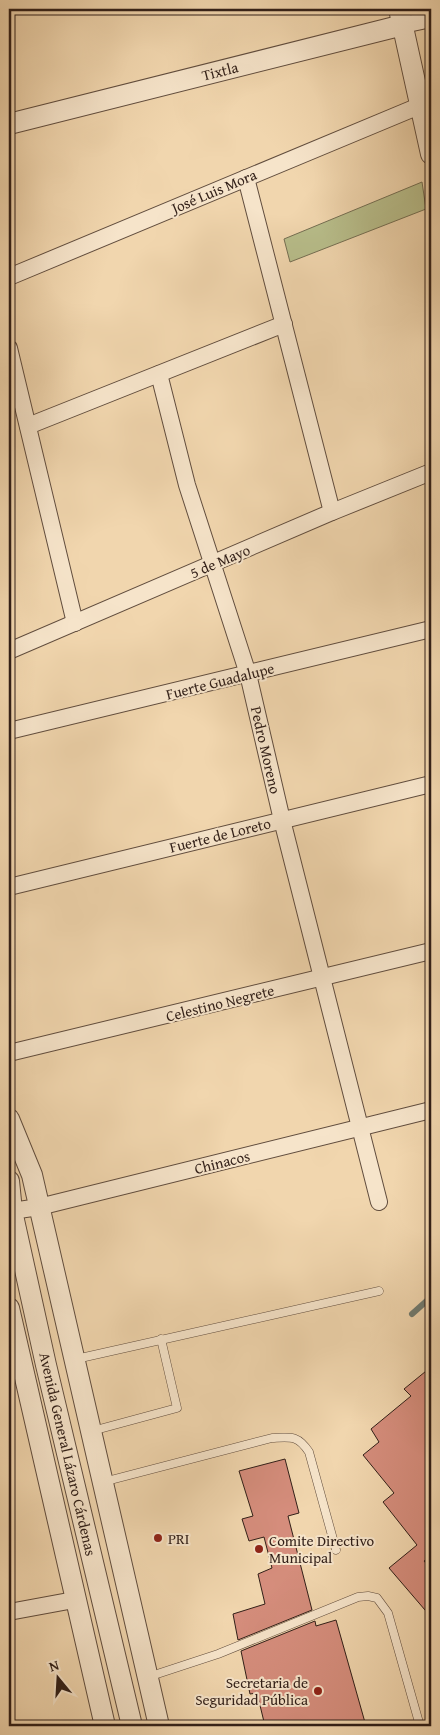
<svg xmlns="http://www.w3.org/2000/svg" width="440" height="1735" font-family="'Gentium Book Plus',serif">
<rect width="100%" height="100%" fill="#f1d6ae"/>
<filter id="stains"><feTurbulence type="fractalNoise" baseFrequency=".004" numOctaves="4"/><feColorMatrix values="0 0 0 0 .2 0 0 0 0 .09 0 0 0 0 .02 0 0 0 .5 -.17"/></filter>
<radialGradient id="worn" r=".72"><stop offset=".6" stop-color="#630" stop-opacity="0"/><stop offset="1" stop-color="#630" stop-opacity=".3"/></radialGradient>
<path fill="#b8be8b" stroke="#746e52" d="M 422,182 L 426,209 L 290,262 L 284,239 Z"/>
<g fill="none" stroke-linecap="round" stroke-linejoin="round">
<path stroke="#717b70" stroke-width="6" d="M 412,1314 L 431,1297"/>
</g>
<g fill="#d58d7c" stroke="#311f18">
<path d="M 431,1367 L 431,1562 L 428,1558 L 424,1561 L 431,1569 L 431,1617 L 389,1568 L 417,1545 L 383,1502 L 394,1493 L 363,1455 L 379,1442 L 371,1429 L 411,1396 L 404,1389 Z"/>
<path d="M 285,1459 L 299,1513 L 288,1516 L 312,1610 L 238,1640 L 233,1614 L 265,1604 L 258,1574 L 272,1568 L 264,1537 L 249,1541 L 242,1519 L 253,1516 L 239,1471 Z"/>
<path d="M 336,1620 L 366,1726 L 265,1726 L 257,1693 L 250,1694 L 241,1651 L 315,1621 L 316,1626 Z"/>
</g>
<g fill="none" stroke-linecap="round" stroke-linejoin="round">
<defs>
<g id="service">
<path d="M 76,1359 L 379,1291"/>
<path d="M 92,1431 L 177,1408 L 161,1339"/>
<path d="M 103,1482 L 272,1438 C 291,1437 298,1435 309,1452 L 336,1550"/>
<path d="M 148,1677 L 218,1654 L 358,1597 L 368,1596 L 377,1598 L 388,1613 L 420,1726"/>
</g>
<g id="minor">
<path d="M 403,25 L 431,19"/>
<path d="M 246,178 L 332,512"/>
<path d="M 9,277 L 419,106"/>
<path d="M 9,348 L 75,623"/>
<path d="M 159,374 L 187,485 L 248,674 L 282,820 L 379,1202"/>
<path d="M 28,426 L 284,324"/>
<path d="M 9,651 L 332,512 L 431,472"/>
<path d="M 9,731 L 431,629"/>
<path d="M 9,887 L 431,784"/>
<path d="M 9,1053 L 431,951"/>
<path d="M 12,1211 L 39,1207 L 431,1110"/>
<path d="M 9,1612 L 74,1600"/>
</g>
<g id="tertiary">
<path d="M 399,9 L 431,154"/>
<path d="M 9,124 L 403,25"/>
<path d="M 9,1119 L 32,1175 L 159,1726"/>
<path d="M 9,1181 L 12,1211 L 46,1365 L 132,1726"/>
<path d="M 9,1308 L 105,1726"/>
</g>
</defs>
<use href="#service" stroke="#614d3e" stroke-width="9"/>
<use href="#minor" stroke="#614d3e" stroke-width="18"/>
<use href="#tertiary" stroke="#614d3e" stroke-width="22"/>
<use href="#service" stroke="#f6e4ca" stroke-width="8"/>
<use href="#minor" stroke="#f6e4ca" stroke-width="16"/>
<use href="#tertiary" stroke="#f6e4ca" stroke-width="20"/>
</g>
<g fill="#8f2418" stroke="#f6e4ca" stroke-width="2">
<circle cx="158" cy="1538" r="5"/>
<circle cx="259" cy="1549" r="5"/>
<circle cx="318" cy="1691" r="5"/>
</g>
<g text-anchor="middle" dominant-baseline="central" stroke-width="4" stroke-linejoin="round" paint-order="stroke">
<g font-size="15" fill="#311f18" stroke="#f6e4ca">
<text transform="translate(220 71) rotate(-14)">Tixtla</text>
<text transform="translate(214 191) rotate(-23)">José Luis Mora</text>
<text transform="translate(220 561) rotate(-23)">5 de Mayo</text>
<text transform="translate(220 681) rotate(-14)">Fuerte Guadalupe</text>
<text transform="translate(266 750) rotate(77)">Pedro Moreno</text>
<text transform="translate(220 835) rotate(-14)">Fuerte de Loreto</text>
<text transform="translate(220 1003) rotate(-14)">Celestino Negrete</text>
<text transform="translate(222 1162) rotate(-14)">Chinacos</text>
<text transform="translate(68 1454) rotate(77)">Avenida General Lázaro Cárdenas</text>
</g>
<g font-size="15" fill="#311f18" stroke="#f6e4ca" text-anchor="start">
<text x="168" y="1538">PRI</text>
<text x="269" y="1540">Comite Directivo<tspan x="269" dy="17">Municipal</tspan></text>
<text x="308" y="1682" text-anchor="end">Secretaria de<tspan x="308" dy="17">Seguridad Pública</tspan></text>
</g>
</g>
<rect width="440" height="1735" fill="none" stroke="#f1d6ae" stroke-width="30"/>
<rect x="10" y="10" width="420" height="1715" fill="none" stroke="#311f18" stroke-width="2.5"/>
<rect x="15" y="15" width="410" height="1705" fill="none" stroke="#311f18"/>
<g transform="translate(58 1678) rotate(342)" stroke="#f6e4ca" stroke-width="4" paint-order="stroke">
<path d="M0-4L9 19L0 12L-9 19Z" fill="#311f18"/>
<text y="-8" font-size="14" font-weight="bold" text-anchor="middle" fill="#311f18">N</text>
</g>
<rect width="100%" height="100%" filter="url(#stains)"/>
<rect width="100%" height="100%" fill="url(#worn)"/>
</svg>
